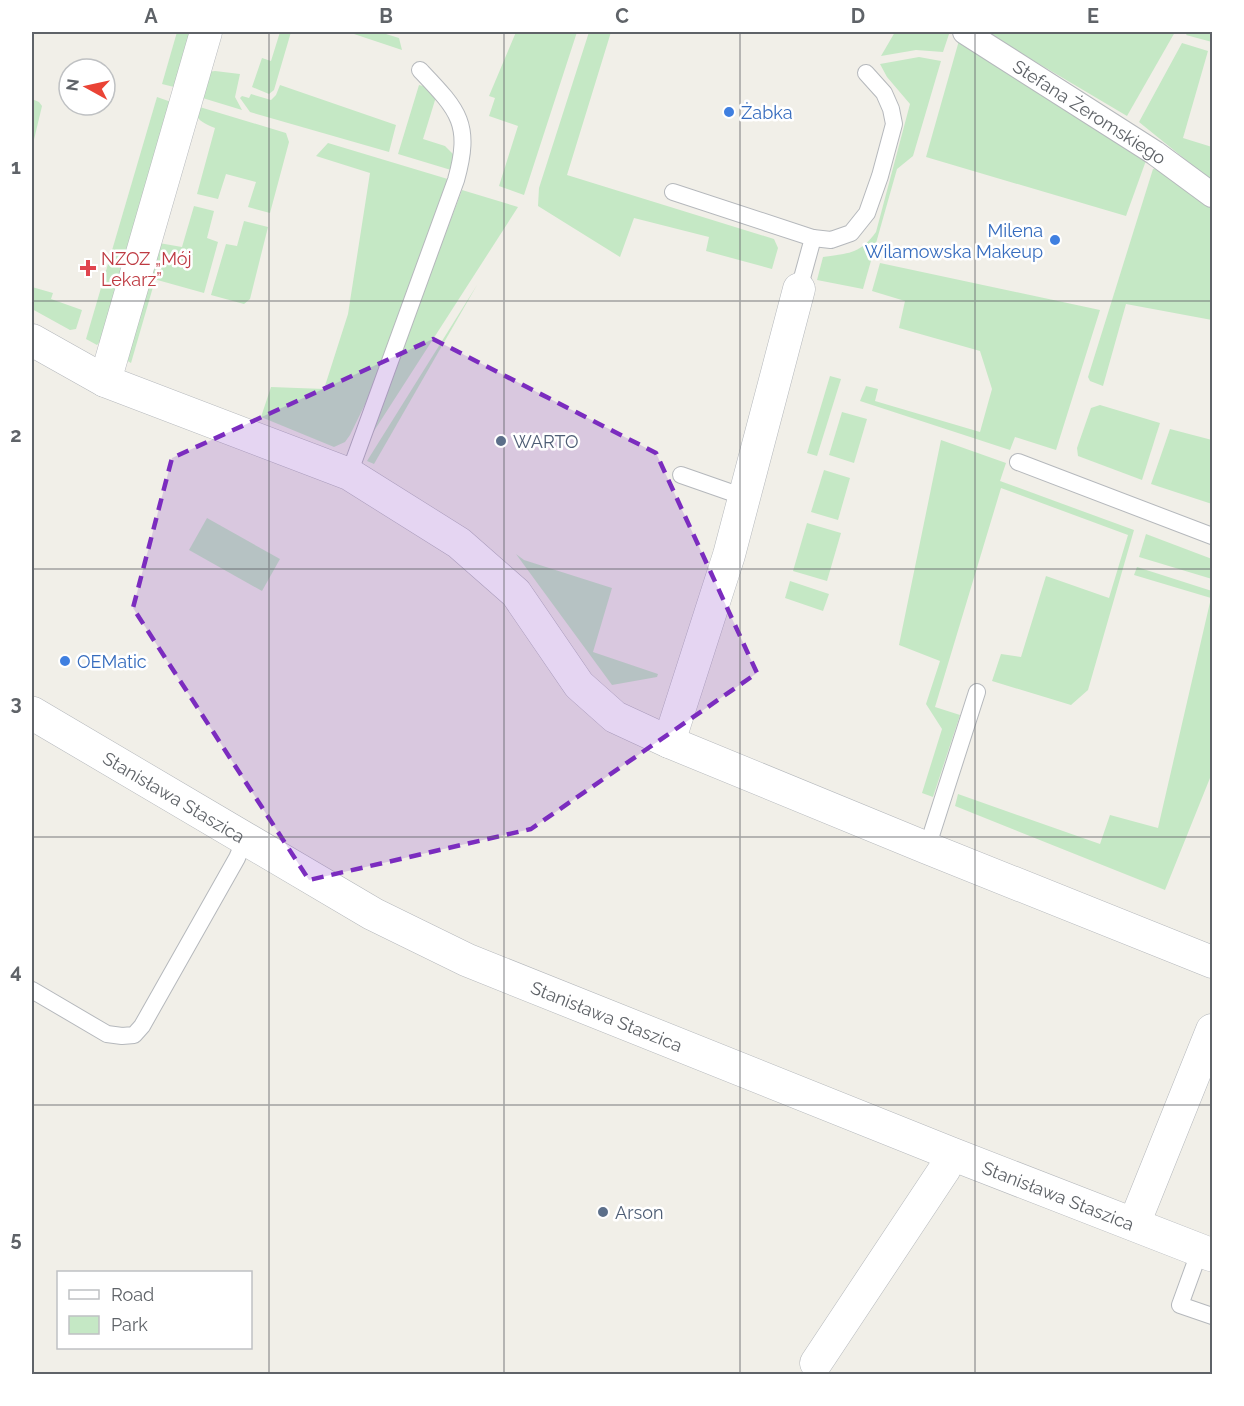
<svg xmlns="http://www.w3.org/2000/svg" width="1244" height="1406" font-family="Raleway,sans-serif">
<rect width="100%" height="100%" fill="#f1efe8"/>
<g fill="#c5e8c5">
<path d="M 177,32 L 193,32 L 178,88 L 162,84 Z"/>
<path d="M 280,32 L 291,32 L 274,90 L 269,94 L 252,87 L 262,58 L 271,61 Z"/>
<path d="M 348,32 L 387,32 L 386,34 L 399,38 L 402,50 Z"/>
<path d="M 516,32 L 577,32 L 524,195 L 499,186 L 518,126 L 489,116 L 495,98 L 489,96 Z"/>
<path d="M 589,32 L 611,32 L 567,175 L 774,239 L 778,248 L 772,269 L 706,251 L 709,237 L 634,218 L 620,257 L 538,206 L 539,188 Z"/>
<path d="M 895,32 L 946,32 L 949,34 L 943,52 L 916,50 L 881,56 Z"/>
<path d="M 985,32 L 1175,32 L 1127,116 Z"/>
<path d="M 1188,32 L 1212,32 L 1212,42 L 1186,35 Z"/>
<path d="M 960,37 L 1148,155 L 1126,216 L 926,157 Z"/>
<path d="M 1182,43 L 1208,51 L 1183,138 L 1212,147 L 1212,181 L 1139,122 Z"/>
<path d="M 919,57 L 941,61 L 913,156 L 897,169 L 863,289 L 817,280 L 823,257 C 848,253 859,255 876,232 L 910,104 L 887,77 L 880,64 Z"/>
<path d="M 215,71 L 240,74 L 235,97 L 242,110 L 196,96 L 207,72 Z"/>
<path d="M 280,85 L 396,125 L 389,152 L 250,112 L 240,98 L 242,96 L 249,98 L 251,94 L 271,100 L 276,95 Z"/>
<path d="M 419,85 L 427,87 L 436,97 L 423,139 L 445,146 L 456,157 L 451,170 L 398,154 Z"/>
<path d="M 157,97 L 174,103 L 103,338 L 97,345 L 86,339 Z"/>
<path d="M 32,99 L 39,102 L 42,106 L 32,148 Z"/>
<path d="M 193,105 L 286,133 L 289,142 L 270,213 L 248,207 L 256,182 L 226,174 L 218,199 L 197,194 L 215,128 C 201,122 196,120 193,105 Z"/>
<path d="M 328,143 L 451,180 L 371,392 L 350,435 L 345,442 L 334,447 L 261,417 L 271,387 L 324,389 L 348,314 L 370,173 L 316,156 Z"/>
<path d="M 1165,166 L 1212,203 L 1212,320 L 1126,304 L 1103,386 L 1090,381 L 1088,377 L 1153,169 Z"/>
<path d="M 462,190 L 518,207 L 365,445 Z"/>
<path d="M 194,206 L 214,211 L 207,238 L 218,242 L 204,293 L 143,276 L 159,243 L 182,247 Z"/>
<path d="M 244,221 L 268,227 L 250,299 L 244,304 L 211,295 L 226,244 L 237,246 Z"/>
<path d="M 880,263 L 1100,310 L 1056,450 L 1015,437 L 1010,450 L 860,401 L 866,386 L 878,389 L 875,401 L 980,432 L 992,389 L 980,351 L 899,328 L 905,301 L 872,291 Z"/>
<path d="M 141,285 L 153,287 L 131,363 L 121,357 Z"/>
<path d="M 477,285 L 374,464 L 367,461 Z"/>
<path d="M 32,287 L 53,293 L 51,299 L 82,310 L 76,329 L 70,330 L 32,309 Z"/>
<path d="M 830,376 L 841,379 L 817,456 L 807,453 Z"/>
<path d="M 1100,405 L 1160,423 L 1142,480 L 1078,456 L 1077,448 L 1091,408 Z"/>
<path d="M 842,412 L 867,419 L 854,463 L 829,455 Z"/>
<path d="M 1170,429 L 1212,440 L 1212,504 L 1151,484 Z"/>
<path d="M 941,440 L 1006,463 L 1000,481 L 1134,530 L 1088,690 L 1071,705 L 992,681 L 1001,654 L 1021,657 L 1046,576 L 1109,598 L 1128,535 L 1001,488 L 935,707 L 960,715 L 933,797 L 922,793 L 942,729 L 926,704 L 940,661 L 899,645 Z"/>
<path d="M 824,470 L 850,478 L 838,520 L 811,512 Z"/>
<path d="M 207,518 L 280,559 L 262,591 L 189,550 Z"/>
<path d="M 807,523 L 841,533 L 827,581 L 793,571 Z"/>
<path d="M 1146,534 L 1212,559 L 1212,579 L 1139,557 Z"/>
<path d="M 516,554 L 524,560 L 612,588 L 593,652 L 658,674 L 657,677 L 612,685 Z"/>
<path d="M 1137,567 L 1212,591 L 1212,773 L 1165,890 L 955,806 L 958,794 L 1100,844 L 1110,815 L 1158,828 L 1211,598 L 1134,575 Z"/>
<path d="M 790,581 L 829,594 L 823,611 L 785,598 Z"/>
</g>
<g fill="none" stroke-linecap="round" stroke-linejoin="round">
<defs>
<g id="service">
<path d="M 673,192 L 813,238 L 799,289"/>
<path d="M 813,238 L 831,240 L 851,233 L 867,213 L 880,176 L 894,124 L 891,109 L 884,93 L 866,73"/>
<path d="M 1018,462 L 1212,536"/>
<path d="M 349,474 L 456,180 C 472,123 458,110 420,70"/>
<path d="M 681,475 L 744,497"/>
<path d="M 927,848 L 977,692"/>
<path d="M 32,990 L 107,1034 L 122,1036 L 134,1035 L 142,1026 L 237,858 L 245,839"/>
<path d="M 1200,1250 L 1180,1305 L 1212,1316"/>
</g>
<g id="pedestrian">
<path id="s1" d="M 965,32 L 1155,153 L 1212,195"/>
</g>
<g id="minor">
<path d="M 32,340 L 105,381 L 349,474 L 459,543 L 516,593 L 579,685 L 615,717 L 669,742 L 927,848 L 1212,962"/>
<path d="M 105,381 L 206,32"/>
<path d="M 669,742 L 729,555 L 799,289"/>
<path d="M 1134,1224 L 1212,1030"/>
<path d="M 816,1363 L 944,1170 L 952,1154"/>
</g>
<g id="tertiary">
<path id="s2" d="M 32,713 L 373,914 L 467,960 L 952,1154 L 1212,1255"/>
</g>
</defs>
<use href="#service" stroke="#b5b8bc" stroke-width="18"/>
<use href="#pedestrian" stroke="#b5b8bc" stroke-width="26"/>
<use href="#minor" stroke="#b5b8bc" stroke-width="33"/>
<use href="#tertiary" stroke="#b5b8bc" stroke-width="34"/>
<use href="#service" stroke="#fff" stroke-width="16"/>
<use href="#pedestrian" stroke="#fff" stroke-width="24"/>
<use href="#minor" stroke="#fff" stroke-width="32"/>
<use href="#tertiary" stroke="#fff" stroke-width="33"/>
</g>
<path fill="#7b2cbf" fill-opacity="0.2" stroke="#7b2cbf" stroke-width="4.5" stroke-dasharray="12 8" stroke-linejoin="round" d="M 433,339 L 656,453 L 757,673 L 531,829 L 309,880 L 133,608 L 172,458 Z"/>
<path fill="none" stroke="#5f6368" stroke-width="1.5" stroke-opacity="0.55" d="M 269,32 L 269,1374M 504,32 L 504,1374M 740,32 L 740,1374M 975,32 L 975,1374M 32,301 L 1212,301M 32,569 L 1212,569M 32,837 L 1212,837M 32,1105 L 1212,1105"/>
<g fill="#3f7fe0" stroke="#fff" stroke-width="2">
<circle cx="729" cy="112" r="6"/>
<circle cx="1055" cy="240" r="6"/>
<circle cx="65" cy="661" r="6"/>
</g>
<path fill="#e0444e" stroke="#fff" stroke-width="2" d="M85 259h6v6h6v6h-6v6h-6v-6h-6v-6h6z"/>
<g fill="#5c6f8a" stroke="#fff" stroke-width="2">
<circle cx="501" cy="441" r="6"/>
<circle cx="603" cy="1212" r="6"/>
</g>
<g text-anchor="middle" dominant-baseline="central" stroke-width="5" stroke-linejoin="round" paint-order="stroke">
<g font-size="18" fill="#366cbe" stroke="#fff" text-anchor="start">
<text x="741" y="112">Żabka</text>
<text x="1043" y="230" text-anchor="end">Milena<tspan x="1043" dy="21">Wilamowska Makeup</tspan></text>
<text x="77" y="661">OEMatic</text>
</g>
<g font-size="18" fill="#5f6368" stroke="#fff">
<text stroke="none"><textPath href="#s1" startOffset="148">Stefana Żeromskiego</textPath></text>
<text stroke="none"><textPath href="#s2" startOffset="165">Stanisława Staszica</textPath></text>
<text stroke="none"><textPath href="#s2" startOffset="651">Stanisława Staszica</textPath></text>
<text stroke="none"><textPath href="#s2" startOffset="1137">Stanisława Staszica</textPath></text>
</g>
<g font-size="18" fill="#be3a42" stroke="#fff" text-anchor="start">
<text x="101" y="258">NZOZ „Mój<tspan x="101" dy="21">Lekarz”</tspan></text>
</g>
<g font-size="18" fill="#4e5e75" stroke="#fff" text-anchor="start">
<text x="513" y="441">WARTO</text>
<text x="615" y="1212">Arson</text>
</g>
</g>
<rect width="1244" height="1406" fill="none" stroke="#ffffff" stroke-width="66"/>
<rect x="57" y="1271" width="195" height="78" fill="#ffffff" stroke="#bfc1c3" stroke-width="1.5"/>
<rect x="69" y="1290" width="30" height="9" fill="#ffffff" stroke="#bfc1c3" stroke-width="1.5"/>
<text x="111" y="1301" font-size="18" fill="#5f6368">Road</text>
<rect x="69" y="1316" width="30" height="18" fill="#c5e8c5" stroke="#bfc1c3" stroke-width="1.5"/>
<text x="111" y="1331" font-size="18" fill="#5f6368">Park</text>
<g transform="translate(87 87) rotate(278)"><circle r="28" fill="#ffffff" stroke="#bfc1c3" stroke-width="1.5"/>
<path d="M0-4.5L10 22L0 15L-10 22Z" fill="#ea4335"/>
<text y="-9" font-size="16" font-weight="bold" text-anchor="middle" fill="#5f6368">N</text>
</g>
<rect x="33" y="33" width="1178" height="1340" fill="none" stroke="#5f6368" stroke-width="2"/>
<g font-size="20" text-anchor="middle" font-weight="bold" fill="#5f6368">
<text x="151" y="23">A</text>
<text x="386" y="23">B</text>
<text x="622" y="23">C</text>
<text x="858" y="23">D</text>
<text x="1093" y="23">E</text>
<text x="16" y="174">1</text>
<text x="16" y="442">2</text>
<text x="16" y="710">3</text>
<text x="16" y="978">4</text>
<text x="16" y="1246">5</text>
</g>
</svg>
